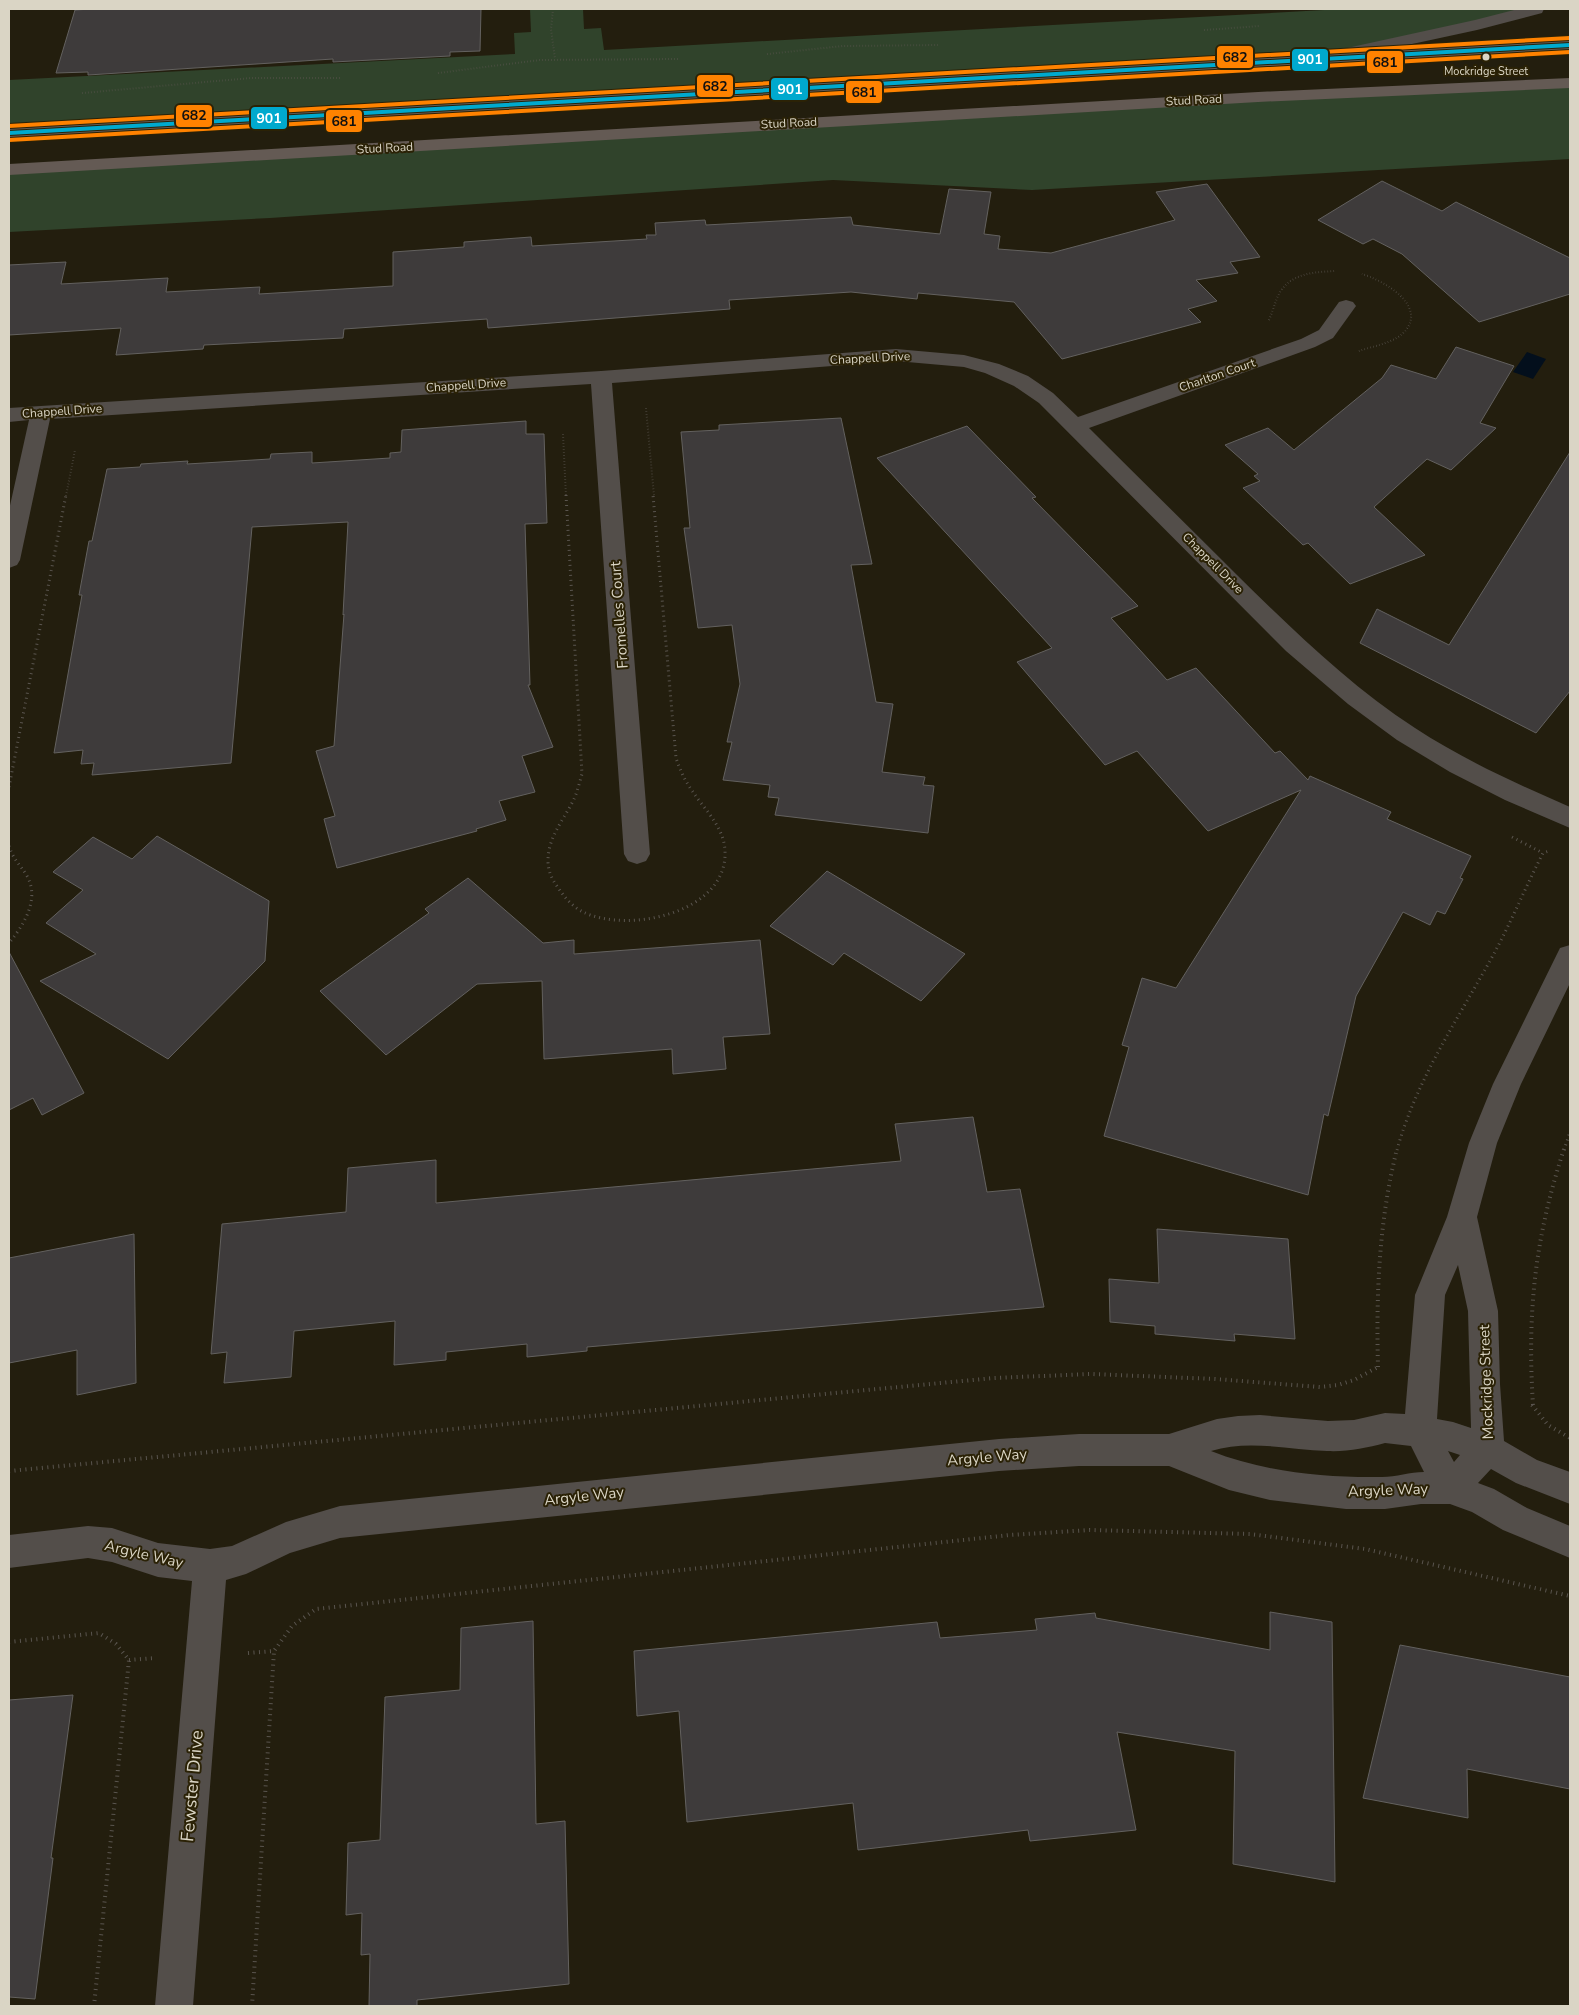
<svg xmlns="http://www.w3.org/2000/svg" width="1579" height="2015" font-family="'Nunito Sans',sans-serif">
<rect width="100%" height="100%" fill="#231e0e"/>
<g fill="#30432b">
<path d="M 530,9 L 583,9 L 584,29 L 601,28 L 604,50 L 1342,9 L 1535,9 L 1477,25 L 1315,60 L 9,133 L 9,80 L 515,54 L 514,33 L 531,32 Z"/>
<path d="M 1563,84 L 1570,85 L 1570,159 L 1032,190 L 833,180 L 270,218 L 9,232 L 9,170 Z"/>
</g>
<path fill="#030f1c" d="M 1527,352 L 1546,359 L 1533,379 L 1513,372 Z"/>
<g fill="#3e3b3b" stroke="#63615f">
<path d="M 91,9 L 481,9 L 480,51 L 450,52 L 450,56 L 333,62 L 333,59 L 88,75 L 88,72 L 56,73 L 75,10 Z"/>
<path d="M 1382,181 L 1442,211 L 1456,202 L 1570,258 L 1570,294 L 1479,322 L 1402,254 L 1373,239 L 1363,244 L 1318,220 Z"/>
<path d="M 1207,184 L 1260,257 L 1230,262 L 1238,273 L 1196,280 L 1217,301 L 1188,309 L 1201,322 L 1062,359 L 1014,302 L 918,293 L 917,299 L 851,292 L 729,300 L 730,309 L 488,328 L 487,319 L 344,329 L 343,338 L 204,345 L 203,349 L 116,355 L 121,328 L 9,335 L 9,265 L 66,262 L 61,284 L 168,278 L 166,292 L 260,287 L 259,294 L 393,286 L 393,252 L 464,247 L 464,242 L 531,237 L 532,246 L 647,239 L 646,235 L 656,235 L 655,223 L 705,220 L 706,225 L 851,217 L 853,225 L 940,234 L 949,189 L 991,192 L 984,234 L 1000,236 L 998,249 L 1051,253 L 1175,220 L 1156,192 Z"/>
<path d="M 1456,347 L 1514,366 L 1480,423 L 1496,428 L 1451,470 L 1427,459 L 1374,507 L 1425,555 L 1350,584 L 1308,543 L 1303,545 L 1243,488 L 1260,481 L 1254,476 L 1258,474 L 1225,445 L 1268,428 L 1294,450 L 1382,378 L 1391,365 L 1436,379 Z"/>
<path d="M 841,418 L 872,564 L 851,565 L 876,702 L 893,704 L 882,772 L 925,777 L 923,785 L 934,786 L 928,833 L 775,815 L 779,798 L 768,797 L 770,785 L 723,780 L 732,742 L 727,742 L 740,684 L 732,625 L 698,628 L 684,528 L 690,528 L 681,432 L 719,430 L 719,425 Z"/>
<path d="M 526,421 L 526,434 L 544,434 L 547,523 L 525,524 L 530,685 L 528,685 L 553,747 L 522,756 L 535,792 L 499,801 L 506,820 L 476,829 L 477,831 L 337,868 L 324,819 L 335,816 L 316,751 L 334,746 L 344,614 L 343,615 L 348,522 L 252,527 L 231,763 L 92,775 L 94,763 L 81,764 L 83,750 L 54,753 L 82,595 L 79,595 L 89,541 L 92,541 L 107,469 L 140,467 L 141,464 L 188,461 L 187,464 L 270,459 L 271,454 L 312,452 L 312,463 L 390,458 L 390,453 L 401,452 L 402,430 Z"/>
<path d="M 967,426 L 1036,497 L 1032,498 L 1138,606 L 1111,618 L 1167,680 L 1196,668 L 1275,753 L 1280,751 L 1308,780 L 1310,776 L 1391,812 L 1387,819 L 1471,856 L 1460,878 L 1463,879 L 1445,914 L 1437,911 L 1430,925 L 1403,912 L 1356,996 L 1328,1116 L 1324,1114 L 1308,1195 L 1104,1136 L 1129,1047 L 1122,1045 L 1142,978 L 1176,988 L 1301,790 L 1208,831 L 1137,751 L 1105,765 L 1017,662 L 1052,648 L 877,458 Z"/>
<path d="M 1570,452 L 1570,691 L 1536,733 L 1360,643 L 1377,609 L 1449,645 Z"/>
<path d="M 157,836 L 269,901 L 265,961 L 168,1059 L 40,981 L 96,954 L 46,923 L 83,890 L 53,872 L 93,837 L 132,859 Z"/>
<path d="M 827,871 L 965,954 L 921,1001 L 844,953 L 833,965 L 770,926 Z"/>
<path d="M 468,878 L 543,943 L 574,940 L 574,954 L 760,940 L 770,1034 L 723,1037 L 726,1069 L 673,1074 L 672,1049 L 544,1059 L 542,981 L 477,984 L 386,1055 L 320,991 L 429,913 L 425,909 Z"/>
<path d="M 9,952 L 84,1093 L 42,1115 L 33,1098 L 9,1110 Z"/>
<path d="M 973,1117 L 987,1192 L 1020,1189 L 1044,1307 L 587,1347 L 587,1351 L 527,1357 L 527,1344 L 446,1352 L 446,1360 L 394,1365 L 395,1321 L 294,1331 L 291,1377 L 224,1383 L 227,1352 L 211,1354 L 222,1224 L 346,1212 L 348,1168 L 436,1160 L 436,1203 L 901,1161 L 895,1124 Z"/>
<path d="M 1157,1229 L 1288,1239 L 1295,1339 L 1234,1334 L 1235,1341 L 1155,1334 L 1155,1326 L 1110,1322 L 1109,1279 L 1159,1283 Z"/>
<path d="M 134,1234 L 136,1383 L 77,1395 L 77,1350 L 9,1363 L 9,1258 Z"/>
<path d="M 1270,1612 L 1332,1622 L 1335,1882 L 1233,1864 L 1235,1751 L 1117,1732 L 1136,1830 L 1030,1841 L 1028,1830 L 858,1850 L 853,1803 L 687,1822 L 679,1711 L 637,1716 L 634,1651 L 937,1622 L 940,1638 L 1037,1630 L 1035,1619 L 1095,1613 L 1096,1618 L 1270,1650 Z"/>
<path d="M 533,1621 L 536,1824 L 565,1821 L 569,1984 L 417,2000 L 417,2006 L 369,2006 L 370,1954 L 361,1955 L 362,1913 L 346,1915 L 348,1843 L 380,1840 L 385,1697 L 460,1690 L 461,1628 Z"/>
<path d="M 1400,1645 L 1570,1677 L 1570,1789 L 1467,1769 L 1468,1818 L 1363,1798 Z"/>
<path d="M 73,1695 L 51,1858 L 53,1858 L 35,1999 L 9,1997 L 9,1700 Z"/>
</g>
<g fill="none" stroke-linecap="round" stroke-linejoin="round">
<g stroke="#5a554f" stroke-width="2" stroke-dasharray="0.5 2.5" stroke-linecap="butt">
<path d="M 553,9 L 551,29 L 555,59"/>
<path d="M 1204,30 L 1260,26"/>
<path d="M 767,54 L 843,46 L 938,45"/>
<path d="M 438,73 L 540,60 L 679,59"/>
<path d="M 82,93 L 251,78 L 342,78"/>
<path d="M 1269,320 C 1273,311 1275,302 1279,294 C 1290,273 1315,272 1336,271"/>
<path d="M 1359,351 C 1373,346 1396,343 1406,330 C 1426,304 1382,280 1362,274"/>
<path d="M 646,408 L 654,496"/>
<path d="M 563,434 L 566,496"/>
<path d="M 66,496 L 75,450"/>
</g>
<g stroke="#5a554f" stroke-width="3" stroke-dasharray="1 4" stroke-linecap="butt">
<path d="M 566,495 L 582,774 C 579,784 577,794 572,803 C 562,822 548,838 548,861 C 548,872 553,881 559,889 C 565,898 573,907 583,912 C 628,934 728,913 725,851 C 724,827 705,810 693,792 C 685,781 680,770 676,758 L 653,495"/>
<path d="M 9,787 L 66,495"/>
<path d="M 1512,837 L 1543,853"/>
<path d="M 9,846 C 14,861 20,864 27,876 C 40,899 24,925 9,943"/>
<path d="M 1397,1150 C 1416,1081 1456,1022 1491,959 C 1510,925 1525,888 1543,853 L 1549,851"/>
<path d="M 1564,1150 L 1570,1132"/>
</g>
<g stroke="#5a554f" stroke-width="4" stroke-dasharray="1 4.5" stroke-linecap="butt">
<path d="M 1378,1367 C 1376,1294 1379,1220 1397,1149"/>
<path d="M 1532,1405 L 1548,1425 L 1570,1438"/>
<path d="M 1533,1405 C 1527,1311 1535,1238 1564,1149"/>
<path d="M 9,1471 L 994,1378 L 1091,1374 L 1215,1379 L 1320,1387 L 1338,1385 L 1354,1380 L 1378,1367 L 1380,1368"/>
<path d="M 9,1642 L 99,1633 L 116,1644 L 129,1660 L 94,2006"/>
<path d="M 248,1653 L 274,1651 L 292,1626 L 316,1609 L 1010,1535 L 1090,1530 L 1250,1534 L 1365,1549 L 1570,1596"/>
<path d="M 129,1660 L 156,1658"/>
<path d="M 252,2006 L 274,1651"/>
</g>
<g fill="#534e4a" fill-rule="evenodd">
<path d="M 1518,9 L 1544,9 L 1542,13 L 1477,30 L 1315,65 L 1309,64 L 1306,60 L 1309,56 L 1315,55 L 1475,20 Z"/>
<path d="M 1346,300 L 1353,302 L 1356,306 L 1333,338 L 1315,347 L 1089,428 C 1138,477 1188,526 1237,575 C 1293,630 1349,685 1415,728 C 1464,760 1517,784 1570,807 L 1570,828 L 1505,800 L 1450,772 L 1397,740 L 1348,704 L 1286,651 L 1039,403 L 1014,386 L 985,373 L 964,367 L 896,361 L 612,383 L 650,854 L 646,861 L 637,864 L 628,861 L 624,854 L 591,384 L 50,419 L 20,560 L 17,565 L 9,568 L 9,510 L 29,420 L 9,422 L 9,408 L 601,371 L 896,349 L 964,355 L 999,364 L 1028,376 L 1053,393 L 1078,417 L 1301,339 L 1319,330 L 1339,302 Z"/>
<path d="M 1570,945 L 1570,983 L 1521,1084 L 1497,1143 L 1477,1217 L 1498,1311 L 1500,1384 L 1504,1441 L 1537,1460 L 1570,1472 L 1570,1504 L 1516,1483 L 1491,1469 L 1478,1483 L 1494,1489 L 1527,1508 L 1570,1526 L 1570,1558 L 1503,1530 L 1472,1512 L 1450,1504 L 1421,1504 L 1385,1509 L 1346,1509 L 1270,1500 L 1229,1490 L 1169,1466 L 1079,1466 L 999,1471 L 340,1538 L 290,1553 L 246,1574 L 226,1580 L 193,2006 L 155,2006 L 192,1581 L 158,1577 L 112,1562 L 88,1558 L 9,1568 L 9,1535 L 88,1526 L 112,1528 L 158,1543 L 210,1549 L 232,1546 L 286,1522 L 340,1506 L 999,1439 L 1079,1434 L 1169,1434 L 1217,1419 L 1238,1416 L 1260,1415 L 1328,1421 L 1354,1420 L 1385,1413 L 1405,1414 L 1415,1295 L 1447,1217 L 1469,1143 L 1493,1084 L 1560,948 ZM 1458,1265 L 1468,1311 L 1471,1428 L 1453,1422 L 1437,1419 L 1445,1295 ZM 1385,1443 L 1411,1446 L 1424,1472 C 1410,1472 1396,1477 1382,1477 C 1326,1478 1264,1472 1211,1451 C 1249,1439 1289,1450 1327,1451 C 1347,1452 1366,1448 1385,1443 ZM 1448,1451 L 1460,1455 L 1454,1462 Z"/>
</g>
<g fill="#645a54" fill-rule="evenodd">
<path d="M 1570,40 L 1570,50 L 9,138 L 9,128 Z"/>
<path d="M 1570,78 L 1570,88 L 1258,102 L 9,175 L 9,164 L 1258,92 Z"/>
</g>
<defs>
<path id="bus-1" d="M 9,133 L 1570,45"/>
<path id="bus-2" d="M 9,140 L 1570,52"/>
<path id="bus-3" d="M 9,126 L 1570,38"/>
</defs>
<use href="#bus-1" stroke="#2b2206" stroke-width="6"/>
<use href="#bus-2" stroke="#2b2206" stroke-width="6"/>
<use href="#bus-3" stroke="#2b2206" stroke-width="6"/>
<use href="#bus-1" stroke="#00a9ce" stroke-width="4"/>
<use href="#bus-2" stroke="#ff8200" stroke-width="4"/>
<use href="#bus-3" stroke="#ff8200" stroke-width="4"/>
</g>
<circle fill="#dad5c5" stroke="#2b2206" stroke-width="2" cx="1486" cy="57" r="4.5"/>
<g text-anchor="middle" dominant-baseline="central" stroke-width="4" stroke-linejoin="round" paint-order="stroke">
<g font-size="11" fill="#dad5c5" stroke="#2b2206">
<text x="1486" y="71">Mockridge Street</text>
</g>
<g font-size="12" fill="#dad5c5" stroke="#2b2206">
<text transform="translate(1194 100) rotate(-3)">Stud Road</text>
<text transform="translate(789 123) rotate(-3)">Stud Road</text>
<text transform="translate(385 148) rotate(-3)">Stud Road</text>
<text transform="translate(870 358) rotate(-3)">Chappell Drive</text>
<text transform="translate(1217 375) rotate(-19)">Charlton Court</text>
<text transform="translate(466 385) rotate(-4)">Chappell Drive</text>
<text transform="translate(62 411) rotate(-4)">Chappell Drive</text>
<text transform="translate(1213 563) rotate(45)">Chappell Drive</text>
</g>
<g font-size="15" fill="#dad5c5" stroke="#2b2206">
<text transform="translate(619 615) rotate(-94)">Fromelles Court</text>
<text transform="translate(1486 1382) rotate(-92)">Mockridge Street</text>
<text transform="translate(987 1457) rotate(-5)">Argyle Way</text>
<text transform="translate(1388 1490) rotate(-2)">Argyle Way</text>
<text transform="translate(584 1496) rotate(-6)">Argyle Way</text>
<text transform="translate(144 1554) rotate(13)">Argyle Way</text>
</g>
<g font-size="18" fill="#dad5c5" stroke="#2b2206">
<text transform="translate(192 1786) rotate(-85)">Fewster Drive</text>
</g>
</g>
<g stroke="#2b2206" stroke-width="2">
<rect x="1216" y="45" width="38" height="24" rx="5" fill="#ff8200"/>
<rect x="1291" y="48" width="38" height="24" rx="5" fill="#00a9ce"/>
<rect x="1366" y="50" width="38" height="24" rx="5" fill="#ff8200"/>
<rect x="696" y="74" width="38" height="24" rx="5" fill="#ff8200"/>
<rect x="770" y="77" width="39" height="24" rx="5" fill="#00a9ce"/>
<rect x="845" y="80" width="38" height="24" rx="5" fill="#ff8200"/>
<rect x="175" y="104" width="38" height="24" rx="5" fill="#ff8200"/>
<rect x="250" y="106" width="38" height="24" rx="5" fill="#00a9ce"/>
<rect x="325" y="109" width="38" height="24" rx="5" fill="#ff8200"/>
</g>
<g font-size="14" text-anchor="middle" font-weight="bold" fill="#fff">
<text x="1310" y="64">901</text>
<text x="790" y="94">901</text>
<text x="269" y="123">901</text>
</g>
<g font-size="14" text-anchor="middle" font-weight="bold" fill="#111">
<text x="1235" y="62">682</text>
<text x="1385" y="67">681</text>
<text x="715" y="91">682</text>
<text x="864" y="97">681</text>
<text x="194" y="120">682</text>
<text x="344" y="126">681</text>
</g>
<rect width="1579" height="2015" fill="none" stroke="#dad5c5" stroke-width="20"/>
</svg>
